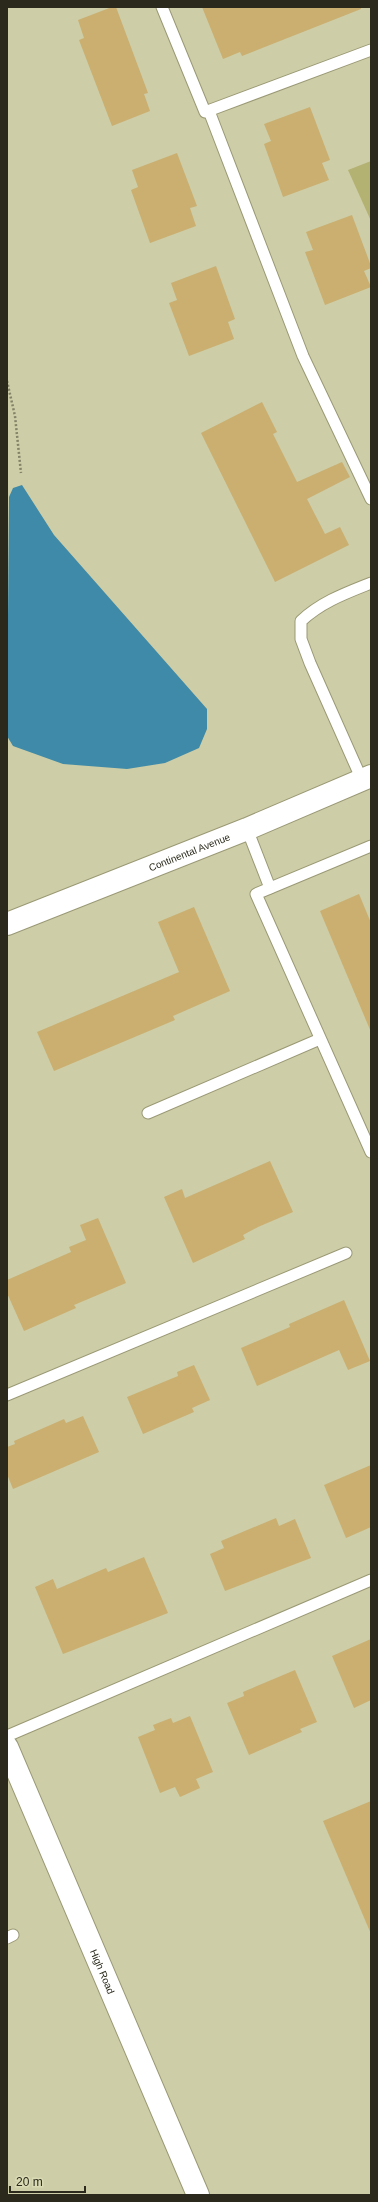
<svg xmlns="http://www.w3.org/2000/svg" width="378" height="2202" font-family="Helvetica,sans-serif">
<rect width="100%" height="100%" fill="#cdcda7"/>
<path fill="#b4b273" d="M 371,161 L 371,221 L 348,170 Z"/>
<path fill="#3e8aa8" d="M 22,485 L 54,535 L 207,709 L 207,729 L 199,748 L 165,763 L 127,769 L 63,764 L 13,746 L 7,736 L 9,497 L 13,488 Z"/>
<g fill="#caaf70">
<path d="M 112,7 L 116,7 L 148,93 L 144,94 L 150,111 L 112,126 L 79,40 L 84,38 L 78,20 Z"/>
<path d="M 202,7 L 361,7 L 361,9 L 242,56 L 240,52 L 223,59 Z"/>
<path d="M 310,107 L 330,160 L 322,163 L 329,180 L 283,197 L 264,144 L 271,141 L 264,124 Z"/>
<path d="M 177,153 L 197,206 L 190,208 L 196,226 L 150,243 L 131,190 L 138,187 L 132,170 Z"/>
<path d="M 352,215 L 371,266 L 371,268 L 364,271 L 371,287 L 325,305 L 305,252 L 313,250 L 306,232 Z"/>
<path d="M 216,266 L 235,319 L 228,322 L 234,339 L 189,356 L 169,303 L 177,300 L 171,283 Z"/>
<path d="M 262,402 L 277,432 L 273,434 L 297,482 L 342,462 L 350,477 L 307,499 L 325,534 L 340,527 L 349,545 L 275,582 L 201,433 Z"/>
<path d="M 359,894 L 371,923 L 371,1032 L 320,911 Z"/>
<path d="M 194,907 L 230,991 L 173,1016 L 175,1020 L 54,1071 L 37,1032 L 179,972 L 158,922 Z"/>
<path d="M 270,1161 L 293,1212 L 258,1227 L 243,1235 L 245,1239 L 193,1263 L 164,1197 L 182,1189 L 185,1198 Z"/>
<path d="M 98,1218 L 126,1283 L 74,1305 L 76,1308 L 24,1331 L 7,1293 L 7,1280 L 71,1252 L 69,1247 L 86,1240 L 80,1225 Z"/>
<path d="M 344,1300 L 370,1361 L 348,1370 L 339,1350 L 257,1386 L 241,1348 L 290,1327 L 289,1324 Z"/>
<path d="M 194,1365 L 210,1400 L 192,1408 L 194,1412 L 143,1434 L 127,1397 L 178,1376 L 177,1372 Z"/>
<path d="M 83,1416 L 99,1452 L 13,1489 L 7,1474 L 7,1447 L 15,1444 L 14,1441 L 64,1419 L 66,1423 Z"/>
<path d="M 371,1465 L 371,1527 L 346,1538 L 324,1485 Z"/>
<path d="M 276,1518 L 279,1526 L 295,1519 L 311,1558 L 225,1591 L 210,1554 L 224,1548 L 221,1541 Z"/>
<path d="M 144,1557 L 168,1613 L 63,1654 L 35,1587 L 53,1579 L 57,1589 L 106,1568 L 108,1572 Z"/>
<path d="M 371,1639 L 371,1700 L 354,1708 L 332,1656 Z"/>
<path d="M 295,1670 L 317,1722 L 300,1729 L 302,1732 L 249,1755 L 227,1703 L 244,1696 L 243,1692 Z"/>
<path d="M 190,1716 L 213,1772 L 196,1779 L 200,1788 L 180,1797 L 175,1787 L 160,1793 L 138,1737 L 155,1730 L 153,1725 L 171,1718 L 173,1723 Z"/>
<path d="M 371,1801 L 371,1934 L 323,1821 Z"/>
</g>
<g fill="none" stroke-linecap="round" stroke-linejoin="round">
<defs>
<g id="lane">
<path d="M 162,7 L 205,112 L 371,50"/>
<path d="M 209,111 L 303,356 L 371,499"/>
<path d="M 362,780 L 310,663 L 301,639 L 301,621 C 321,602 346,593 371,583"/>
<path d="M 247,829 L 270,888"/>
<path d="M 371,846 L 256,894 L 371,1152"/>
<path d="M 148,1113 L 320,1039"/>
<path d="M 7,1395 L 346,1253"/>
<path d="M 7,1736 L 371,1580"/>
<path d="M 7,1938 L 13,1935"/>
</g>
<g id="street">
<path id="s1" d="M 7,924 L 247,829 L 371,776"/>
</g>
<g id="secondary">
<path id="s2" d="M 7,1747 L 198,2195"/>
</g>
</defs>
<use href="#lane" stroke="#9a9975" stroke-width="13"/>
<use href="#street" stroke="#9a9975" stroke-width="24"/>
<use href="#secondary" stroke="#9a9975" stroke-width="24"/>
<path stroke="#838368" stroke-width="2.5" stroke-dasharray="2 2" stroke-linecap="butt" d="M 7,381 L 15,416 L 21,473"/>
<use href="#lane" stroke="#fff" stroke-width="11"/>
<use href="#street" stroke="#fff" stroke-width="22"/>
<use href="#secondary" stroke="#fff" stroke-width="22"/>
</g>
<g text-anchor="middle" dominant-baseline="central" stroke-width="3" stroke-linejoin="round" paint-order="stroke">
<g font-size="10" fill="#2a291b" stroke="#dadab4">
<text stroke="none"><textPath href="#s1" startOffset="196">Continental Avenue</textPath></text>
<text stroke="none"><textPath href="#s2" startOffset="244">High Road</textPath></text>
</g>
</g>
<rect width="378" height="2202" fill="none" stroke="#2a291b" stroke-width="16"/>
<path d="M10 2186v6h75v-6" fill="none" stroke="#2a291b" stroke-width="2"/>
<text x="16" y="2186" font-size="12" fill="#2a291b" stroke="#dadab4" stroke-width="3" paint-order="stroke">20 m</text>
</svg>
